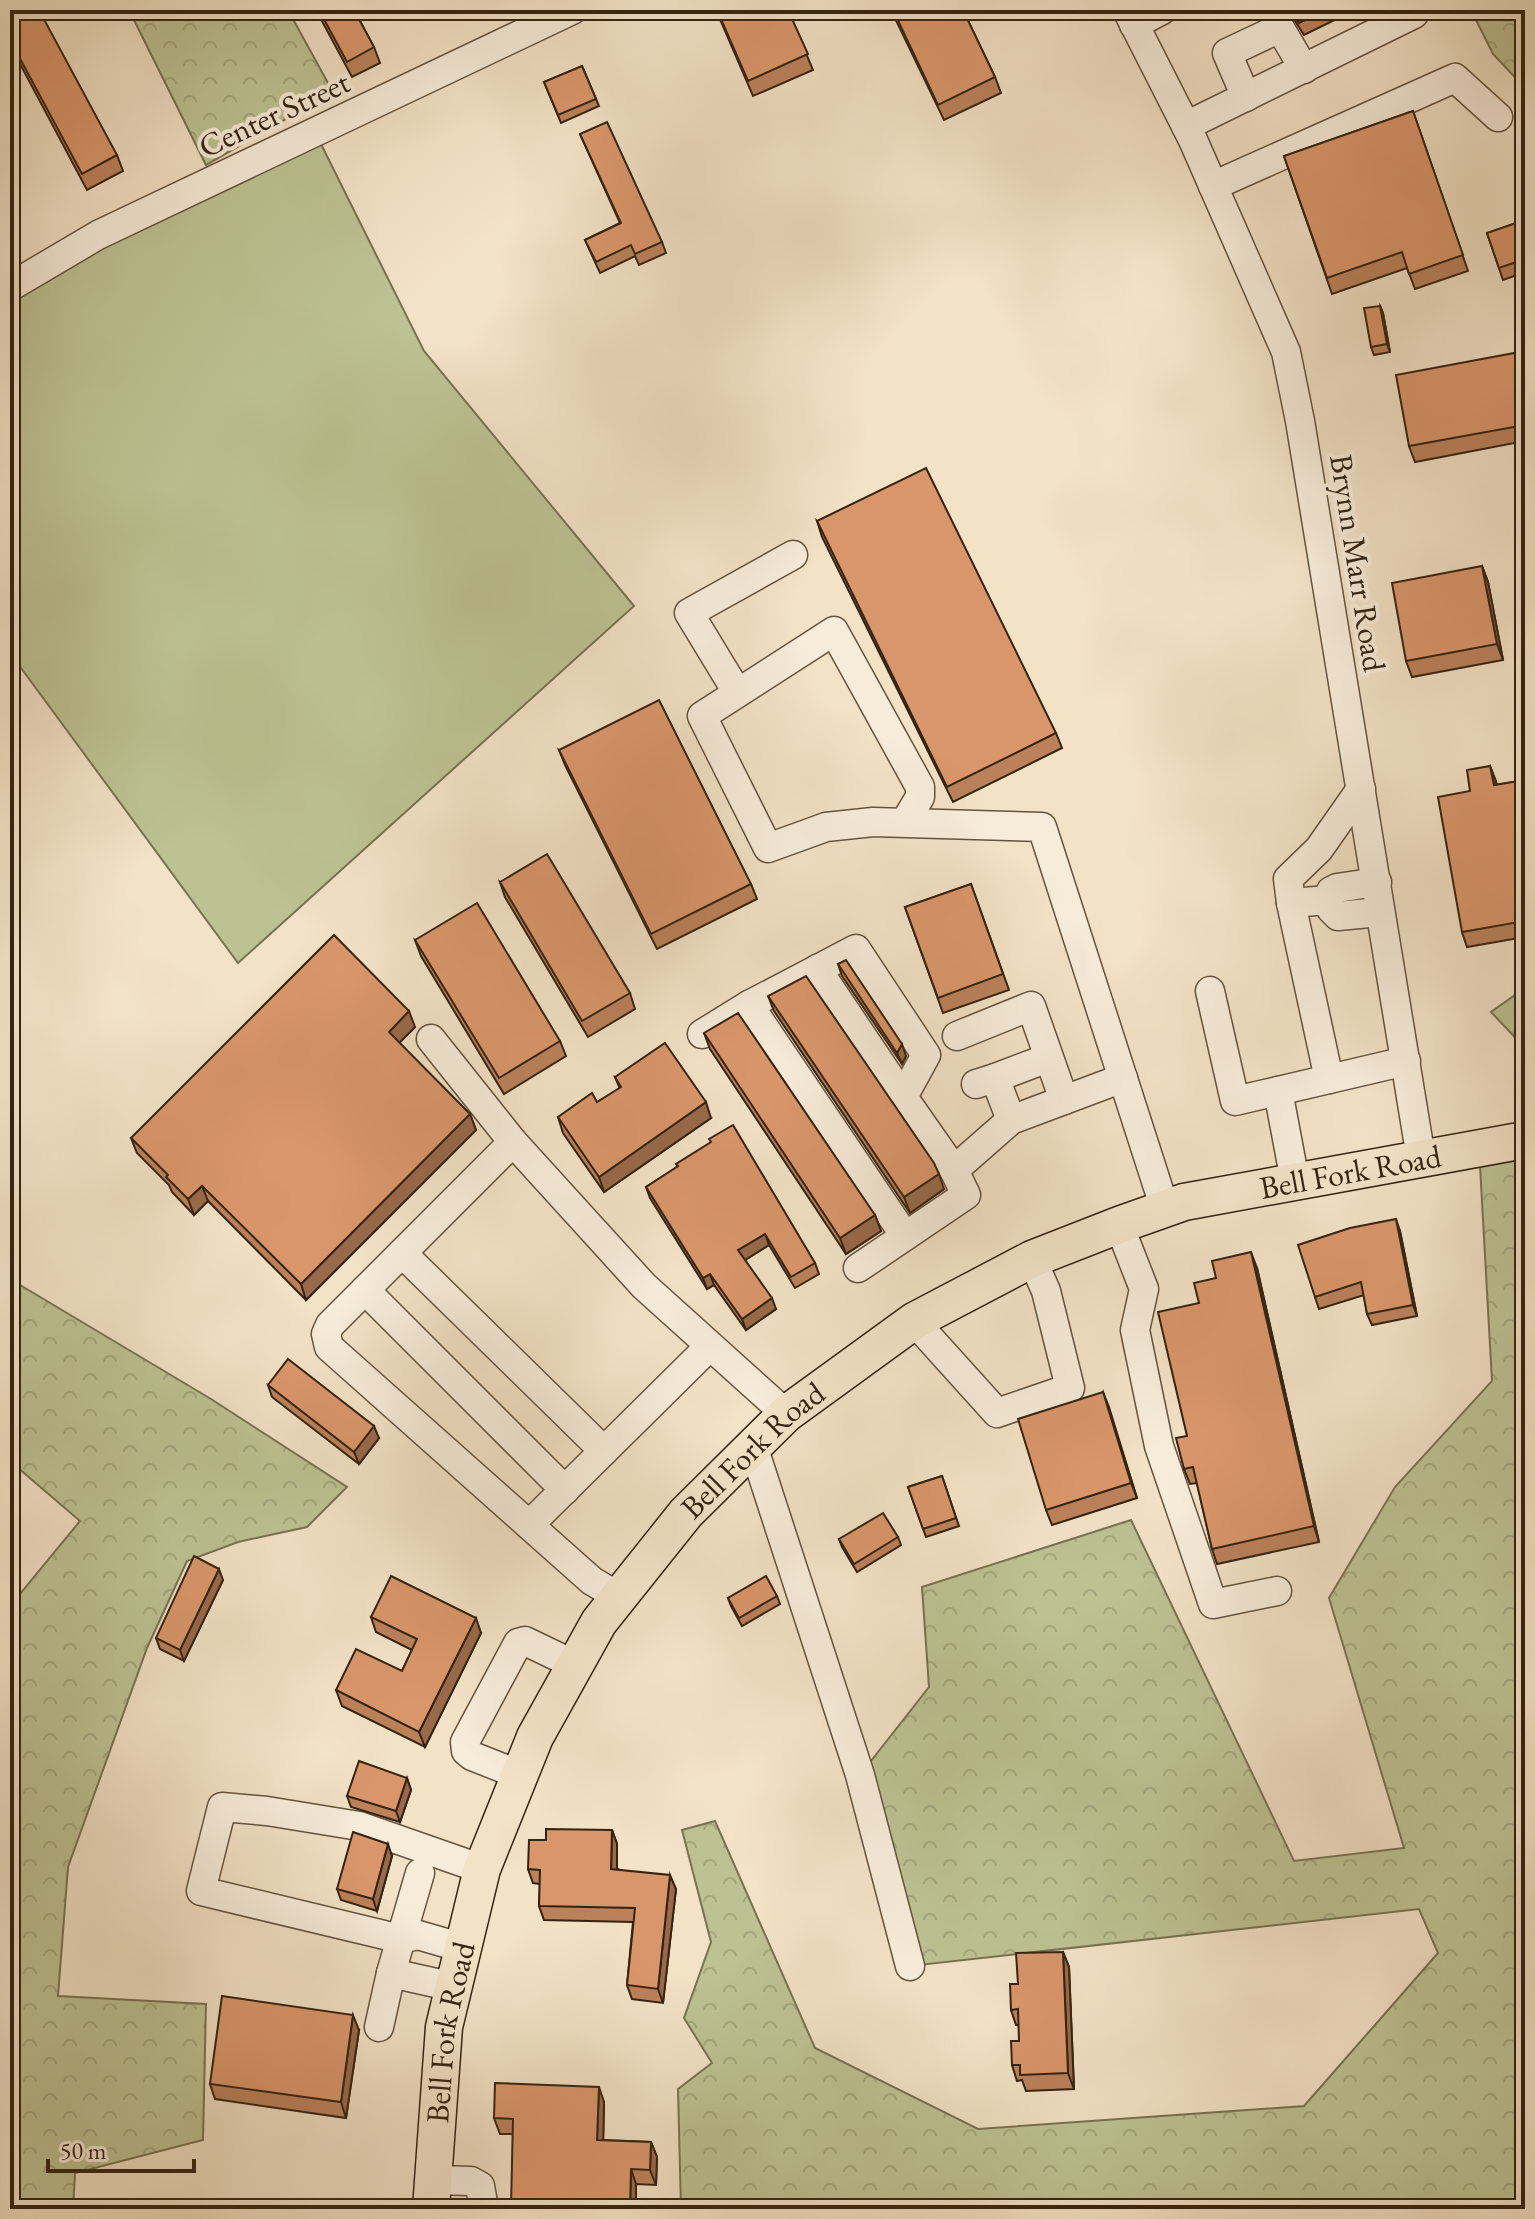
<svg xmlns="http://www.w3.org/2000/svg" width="1535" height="2219" font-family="'EB Garamond',serif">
<defs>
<pattern id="forest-crowns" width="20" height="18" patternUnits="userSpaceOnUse" patternTransform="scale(2)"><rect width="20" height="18" fill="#bdc293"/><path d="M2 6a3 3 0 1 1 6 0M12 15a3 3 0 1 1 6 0" fill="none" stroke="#a3a67e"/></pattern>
</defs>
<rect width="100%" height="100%" fill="#f2e2c6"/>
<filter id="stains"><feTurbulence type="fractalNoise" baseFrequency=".0025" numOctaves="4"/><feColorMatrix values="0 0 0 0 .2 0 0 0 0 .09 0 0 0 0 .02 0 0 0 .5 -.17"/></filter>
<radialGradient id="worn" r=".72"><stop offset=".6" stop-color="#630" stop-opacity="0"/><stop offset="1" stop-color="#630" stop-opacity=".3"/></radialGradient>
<path fill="#bdc293" stroke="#787252" stroke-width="2" d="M 315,132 L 424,351 L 634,606 L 238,963 L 10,653 L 10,287 Z"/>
<g fill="url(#forest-crowns)" stroke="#787252" stroke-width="2">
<path d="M 129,10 L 288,10 L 333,92 L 206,165 Z"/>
<path d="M 1471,10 L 1525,10 L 1525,88 L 1493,54 Z"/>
<path d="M 1525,988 L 1525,1048 L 1491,1012 Z"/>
<path d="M 1525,1138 L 1525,2209 L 681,2209 L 678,2089 L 712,2063 L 684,2018 L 711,1942 L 682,1830 L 715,1821 L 815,2048 L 978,2129 L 1304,2106 L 1438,1953 L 1419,1909 L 910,1966 L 860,1775 L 929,1687 L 922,1587 L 1131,1520 L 1294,1861 L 1404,1848 L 1329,1598 L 1395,1487 L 1492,1381 L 1479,1148 Z"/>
<path d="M 10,1279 L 211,1399 L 347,1487 L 307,1527 L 238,1542 L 187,1561 L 147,1648 L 68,1867 L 58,1996 L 206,2004 L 203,2140 L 75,2173 L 73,2209 L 10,2209 L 10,1606 L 80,1521 L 10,1461 Z"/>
</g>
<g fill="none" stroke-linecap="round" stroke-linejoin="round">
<defs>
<g id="minor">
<path d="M 1127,10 L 1193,140 L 1286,352 L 1300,421 L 1421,1158"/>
<path d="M 1134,25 L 1162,10"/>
<path d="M 1246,97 L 1227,53 L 1280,28 L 1304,69"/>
<path d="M 1186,126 L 1414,14 L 1412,10"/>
<path d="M 1213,186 L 1455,78 L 1498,117"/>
<path d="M 10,287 L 98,235 L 572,10"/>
<path d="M 737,692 L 689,613 L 793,555"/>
<path d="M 905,822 L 920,797 L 920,787 L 834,631 L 702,716 L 768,848 L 826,827 L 873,822 L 1042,827 L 1165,1209"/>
<path d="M 1328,900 L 1331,891 L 1337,888 L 1377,882"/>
<path d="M 1291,903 L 1328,900 L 1331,909 L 1338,916 L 1380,912"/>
<path d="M 817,969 L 903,1097"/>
<path d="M 1210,991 L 1235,1101 L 1406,1061"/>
<path d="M 749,1005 L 856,949 L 926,1055 L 903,1097 L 954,1170"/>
<path d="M 702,1034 L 749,1005 L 905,1236"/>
<path d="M 957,1036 L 1031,1006 L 1064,1100"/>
<path d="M 431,1039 L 513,1142 L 644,1286 L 786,1414"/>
<path d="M 995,1078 L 1048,1058"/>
<path d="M 1329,1079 L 1291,903 L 1288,879 L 1319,849 L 1361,789"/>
<path d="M 976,1084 L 995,1078 L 1011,1120"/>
<path d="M 1278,1091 L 1295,1181"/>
<path d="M 513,1142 L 330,1325 L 326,1334 L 329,1347 L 592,1581 L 619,1597"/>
<path d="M 1119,1225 L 1144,1289 L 1135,1330 L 1159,1446 L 1213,1604 L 1277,1591"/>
<path d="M 402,1253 L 604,1451"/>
<path d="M 858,1268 L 966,1195 L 954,1170 L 1011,1120 L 1123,1078"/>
<path d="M 365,1290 L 565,1490"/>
<path d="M 914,1321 L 997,1413 L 1070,1388 L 1046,1291 L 1032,1259"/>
<path d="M 753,1446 L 860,1775 L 910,1966"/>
<path d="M 529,1525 L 709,1347"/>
<path d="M 520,1775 L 472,1756 L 466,1751 L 465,1742 L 518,1643 L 525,1641 L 575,1665"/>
<path d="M 463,1948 L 418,1935 L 401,1939 L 201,1891 L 222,1807 L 267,1811 L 359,1826 L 482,1869"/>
<path d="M 391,1973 L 454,1987"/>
<path d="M 379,2027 L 391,1973 L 420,1873"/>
<path d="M 433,2180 L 471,2181 L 480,2186 L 484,2209"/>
</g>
<g id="major">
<path id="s1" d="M 431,2209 L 444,2027 L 482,1869 L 535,1737 L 599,1622 L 686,1513 L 786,1414 L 914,1321 L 1032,1259 L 1119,1225 L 1184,1202 L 1525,1140"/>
</g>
</defs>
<use href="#minor" stroke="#64533f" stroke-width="31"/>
<use href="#major" stroke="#342312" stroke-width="39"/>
<use href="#minor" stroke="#f7ecda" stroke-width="28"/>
<use href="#major" stroke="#f2e2c6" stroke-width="36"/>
</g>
<g fill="#bb815b" stroke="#342312" stroke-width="2">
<path d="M 10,10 L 117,155 L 123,171 L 87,190 L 10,45 Z"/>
<path d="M 316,10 L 354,10 L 374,47 L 380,63 L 352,77 Z"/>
<path d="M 425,10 L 442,10 L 429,17 Z"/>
<path d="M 716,10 L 788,10 L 813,70 L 753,96 Z"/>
<path d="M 891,10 L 963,10 L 995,77 L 1001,93 L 944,120 Z"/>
<path d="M 1288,10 L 1355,10 L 1304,35 Z"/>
<path d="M 582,66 L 599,106 L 561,123 L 544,82 Z"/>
<path d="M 1413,111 L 1468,271 L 1415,289 L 1407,268 L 1332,294 L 1284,156 Z"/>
<path d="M 580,134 L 662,242 L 666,253 L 639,265 L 635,256 L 600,273 L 585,240 L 620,223 Z"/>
<path d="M 1525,220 L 1525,272 L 1503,280 L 1487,233 Z"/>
<path d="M 1380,306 L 1383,313 L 1390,352 L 1374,355 L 1371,347 Z"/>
<path d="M 1525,351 L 1525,441 L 1415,462 L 1409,446 Z"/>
<path d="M 817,521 L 1056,733 L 1062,748 L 953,802 L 822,537 Z"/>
<path d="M 1482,566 L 1488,582 L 1503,660 L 1412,677 L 1406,661 Z"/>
<path d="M 559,750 L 751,884 L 757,899 L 657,949 L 565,765 Z"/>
<path d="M 1490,766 L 1497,785 L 1525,780 L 1525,937 L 1467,947 L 1462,932 L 1470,791 Z"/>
<path d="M 500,882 L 630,993 L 635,1009 L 588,1037 L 505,897 Z"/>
<path d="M 971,884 L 1009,990 L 943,1013 L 905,907 Z"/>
<path d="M 415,940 L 560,1041 L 566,1056 L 504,1094 L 421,956 Z"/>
<path d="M 838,964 L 906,1056 L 902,1064 L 842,976 Z"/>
<path d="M 768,996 L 944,1189 L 910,1213 L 774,1011 Z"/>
<path d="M 415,1027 L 399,1043 L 470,1114 L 476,1130 L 306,1300 L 208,1201 L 194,1215 L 172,1192 L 169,1185 L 137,1153 L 131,1138 Z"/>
<path d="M 704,1033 L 875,1215 L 881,1231 L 846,1254 L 710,1049 Z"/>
<path d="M 615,1077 L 711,1118 L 604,1192 L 563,1133 L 558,1117 L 597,1102 L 620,1089 Z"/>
<path d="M 676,1164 L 815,1263 L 819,1274 L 795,1288 L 769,1245 L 745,1260 L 776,1309 L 746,1330 L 714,1285 L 707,1289 L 650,1198 L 646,1187 L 678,1167 Z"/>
<path d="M 1400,1231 L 1417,1316 L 1372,1325 L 1367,1314 L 1364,1295 L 1319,1309 L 1315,1297 Z"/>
<path d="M 1257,1268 L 1319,1542 L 1217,1564 L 1212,1549 L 1197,1483 L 1190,1484 L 1184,1469 L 1199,1303 Z"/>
<path d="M 268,1385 L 379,1438 L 359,1464 L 272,1397 Z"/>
<path d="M 1103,1392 L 1137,1498 L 1052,1525 L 1046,1510 Z"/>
<path d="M 942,1476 L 959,1526 L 926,1537 L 908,1487 Z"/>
<path d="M 898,1537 L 901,1545 L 857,1572 L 842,1547 L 839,1539 Z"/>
<path d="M 223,1580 L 184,1661 L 160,1649 L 156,1638 Z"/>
<path d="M 777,1596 L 780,1604 L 742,1626 L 731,1606 L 728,1598 Z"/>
<path d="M 371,1617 L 481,1633 L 425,1747 L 342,1706 L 336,1690 L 402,1671 L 412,1650 L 376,1632 Z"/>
<path d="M 407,1778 L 411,1790 L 400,1822 L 351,1807 L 347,1796 Z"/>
<path d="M 612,1830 L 617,1844 L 617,1869 L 676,1889 L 663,2003 L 632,1999 L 627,1985 L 633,1922 L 544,1920 L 539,1906 L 540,1884 L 533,1883 L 528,1869 L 546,1840 Z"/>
<path d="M 392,1856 L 377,1911 L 341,1900 L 337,1889 Z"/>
<path d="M 1063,1952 L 1069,1967 L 1074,2089 L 1026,2091 L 1022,2080 L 1017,2081 L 1012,2065 L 1019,2041 L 1019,2025 L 1016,2025 L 1011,2010 L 1018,1984 Z"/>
<path d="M 359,2030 L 346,2118 L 215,2099 L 210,2084 Z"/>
<path d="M 604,2102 L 603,2140 L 651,2142 L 657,2157 L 656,2185 L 636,2184 L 636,2209 L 512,2209 L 513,2134 L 500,2134 L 494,2118 Z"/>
</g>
<g fill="#98694a" stroke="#342312" stroke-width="2">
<path d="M 1380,306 L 1383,313 L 1390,352 L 1387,344 Z"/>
<path d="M 1482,566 L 1488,582 L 1503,660 L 1497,644 Z"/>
<path d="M 1490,766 L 1496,781 L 1499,801 L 1494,785 Z"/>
<path d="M 409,1011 L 415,1027 L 394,1048 L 389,1032 Z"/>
<path d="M 902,1044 L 906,1056 L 902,1064 L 897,1053 Z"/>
<path d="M 706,1102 L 711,1118 L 604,1192 L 599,1177 Z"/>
<path d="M 470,1114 L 476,1130 L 306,1300 L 301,1284 Z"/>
<path d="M 939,1174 L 944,1189 L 910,1213 L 904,1197 Z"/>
<path d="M 202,1186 L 208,1201 L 194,1215 L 188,1199 Z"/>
<path d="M 875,1215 L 881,1231 L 846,1254 L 840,1238 Z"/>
<path d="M 1396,1219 L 1400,1231 L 1417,1316 L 1413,1305 Z"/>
<path d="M 765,1234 L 769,1245 L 742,1262 L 738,1250 Z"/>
<path d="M 1251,1252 L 1257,1268 L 1319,1542 L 1314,1526 Z"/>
<path d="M 710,1274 L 714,1285 L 707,1289 L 703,1278 Z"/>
<path d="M 772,1298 L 776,1309 L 746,1330 L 742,1319 Z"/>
<path d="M 1103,1392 L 1109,1407 L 1137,1498 L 1131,1483 Z"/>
<path d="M 374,1426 L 379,1438 L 359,1464 L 354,1452 Z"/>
<path d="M 219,1569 L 223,1580 L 184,1661 L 180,1650 Z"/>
<path d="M 476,1618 L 481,1633 L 425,1747 L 419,1732 Z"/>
<path d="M 407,1778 L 411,1790 L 400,1822 L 396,1811 Z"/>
<path d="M 612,1830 L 617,1844 L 617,1883 L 611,1869 Z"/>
<path d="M 388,1844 L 392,1856 L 377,1911 L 373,1899 Z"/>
<path d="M 670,1875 L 676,1889 L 663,2003 L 658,1989 Z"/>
<path d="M 1063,1952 L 1069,1967 L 1074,2089 L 1068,2073 Z"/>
<path d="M 353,2015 L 359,2030 L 346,2118 L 341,2102 Z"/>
<path d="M 599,2087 L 604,2102 L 603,2155 L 597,2140 Z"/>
<path d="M 651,2142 L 657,2157 L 656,2185 L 650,2170 Z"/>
<path d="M 631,2169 L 636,2184 L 636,2209 L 630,2209 Z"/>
</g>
<g fill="#d9966a" stroke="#342312" stroke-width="2">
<path d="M 10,10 L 39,10 L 117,155 L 82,174 L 10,40 Z"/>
<path d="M 319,10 L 354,10 L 374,47 L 347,62 Z"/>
<path d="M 717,10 L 788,10 L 808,54 L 748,81 Z"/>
<path d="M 893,10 L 963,10 L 995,77 L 938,105 Z"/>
<path d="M 1291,10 L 1327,10 L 1299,23 Z"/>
<path d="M 582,66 L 596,99 L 558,115 L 544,82 Z"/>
<path d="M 1413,111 L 1463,255 L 1409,274 L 1402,252 L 1327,278 L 1284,156 Z"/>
<path d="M 607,122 L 662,242 L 635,254 L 631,245 L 596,262 L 585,240 L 621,223 L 580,134 Z"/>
<path d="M 1525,220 L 1525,259 L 1499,268 L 1487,233 Z"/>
<path d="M 1380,306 L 1387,344 L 1371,347 L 1364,308 Z"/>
<path d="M 1525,351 L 1525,425 L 1409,446 L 1396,375 Z"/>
<path d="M 926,468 L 1056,733 L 947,787 L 817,521 Z"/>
<path d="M 1482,566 L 1497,644 L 1406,661 L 1392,583 Z"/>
<path d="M 659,700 L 751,884 L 651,934 L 559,750 Z"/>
<path d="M 1490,766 L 1494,785 L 1525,780 L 1525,921 L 1462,932 L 1438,797 L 1470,791 L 1467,770 Z"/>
<path d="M 547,854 L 630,993 L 582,1021 L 500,882 Z"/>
<path d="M 971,884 L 1003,974 L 938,998 L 905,907 Z"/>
<path d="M 477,903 L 560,1041 L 499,1078 L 415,940 Z"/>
<path d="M 334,935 L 409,1011 L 389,1032 L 470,1114 L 301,1284 L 202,1186 L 188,1199 L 166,1177 L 168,1175 L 131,1138 Z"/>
<path d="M 846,960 L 902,1044 L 897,1053 L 838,964 Z"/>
<path d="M 806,976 L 934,1163 L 939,1174 L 904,1197 L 768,996 Z"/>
<path d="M 738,1013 L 875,1215 L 840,1238 L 704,1033 Z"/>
<path d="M 665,1043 L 706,1102 L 599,1177 L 558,1117 L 592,1093 L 597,1102 L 621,1087 L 615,1077 Z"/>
<path d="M 733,1125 L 815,1263 L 791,1277 L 765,1234 L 738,1250 L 772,1298 L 742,1319 L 710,1274 L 703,1278 L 646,1187 L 678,1166 L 676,1164 L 711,1142 L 709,1139 Z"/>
<path d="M 1396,1219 L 1413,1305 L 1367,1314 L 1361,1282 L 1315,1297 L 1298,1245 L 1350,1228 Z"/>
<path d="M 1251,1252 L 1314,1526 L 1212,1549 L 1193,1467 L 1184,1469 L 1176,1438 L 1187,1436 L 1158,1312 L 1199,1303 L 1194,1283 L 1216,1278 L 1212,1261 Z"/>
<path d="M 288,1359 L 374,1426 L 354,1452 L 268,1385 Z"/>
<path d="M 1103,1392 L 1131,1483 L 1046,1510 L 1018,1419 Z"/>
<path d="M 942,1476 L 956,1518 L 923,1529 L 908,1487 Z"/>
<path d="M 883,1513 L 898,1537 L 854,1564 L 839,1539 Z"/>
<path d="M 194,1556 L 219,1569 L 180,1650 L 156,1638 Z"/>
<path d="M 391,1576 L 476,1618 L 419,1732 L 336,1690 L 356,1649 L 402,1671 L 417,1639 L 371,1617 Z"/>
<path d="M 766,1576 L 777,1596 L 739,1618 L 728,1598 Z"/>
<path d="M 359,1761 L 407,1778 L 396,1811 L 347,1796 Z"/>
<path d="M 546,1829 L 612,1830 L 611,1869 L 670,1875 L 658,1989 L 627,1985 L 635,1908 L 539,1906 L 540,1870 L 528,1869 L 529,1840 L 546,1840 Z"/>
<path d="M 353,1832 L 388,1844 L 373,1899 L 337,1889 Z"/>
<path d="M 1063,1952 L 1068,2073 L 1020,2075 L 1020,2065 L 1012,2065 L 1011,2041 L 1019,2041 L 1018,2009 L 1011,2010 L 1010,1984 L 1018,1984 L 1016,1953 Z"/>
<path d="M 222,1996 L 353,2015 L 341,2102 L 210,2084 Z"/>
<path d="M 495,2083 L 599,2087 L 597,2140 L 651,2142 L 650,2170 L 631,2169 L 630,2209 L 573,2209 L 511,2207 L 513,2119 L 494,2118 Z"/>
</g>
<g text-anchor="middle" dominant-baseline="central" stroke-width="8" stroke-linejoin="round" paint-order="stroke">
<g font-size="32" fill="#342312" stroke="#f7ecda">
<text transform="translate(274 114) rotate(-25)">Center Street</text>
<text transform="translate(1358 563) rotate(81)">Brynn Marr Road</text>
<text stroke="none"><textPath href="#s1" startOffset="1522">Bell Fork Road</textPath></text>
<text stroke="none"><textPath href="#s1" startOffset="850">Bell Fork Road</textPath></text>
<text stroke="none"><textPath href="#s1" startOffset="178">Bell Fork Road</textPath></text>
</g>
</g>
<rect width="1535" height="2219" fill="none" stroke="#f2e2c6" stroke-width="40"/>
<rect x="12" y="12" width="1511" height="2195" fill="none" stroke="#342312" stroke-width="4"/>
<rect x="20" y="20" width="1495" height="2179" fill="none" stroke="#342312" stroke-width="2"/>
<path d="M48 2159v12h146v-12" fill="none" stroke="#342312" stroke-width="4"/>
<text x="60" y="2159" font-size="24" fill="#342312" stroke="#f7ecda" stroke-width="6" paint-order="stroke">50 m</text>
<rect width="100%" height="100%" filter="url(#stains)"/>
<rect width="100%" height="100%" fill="url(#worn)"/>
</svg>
